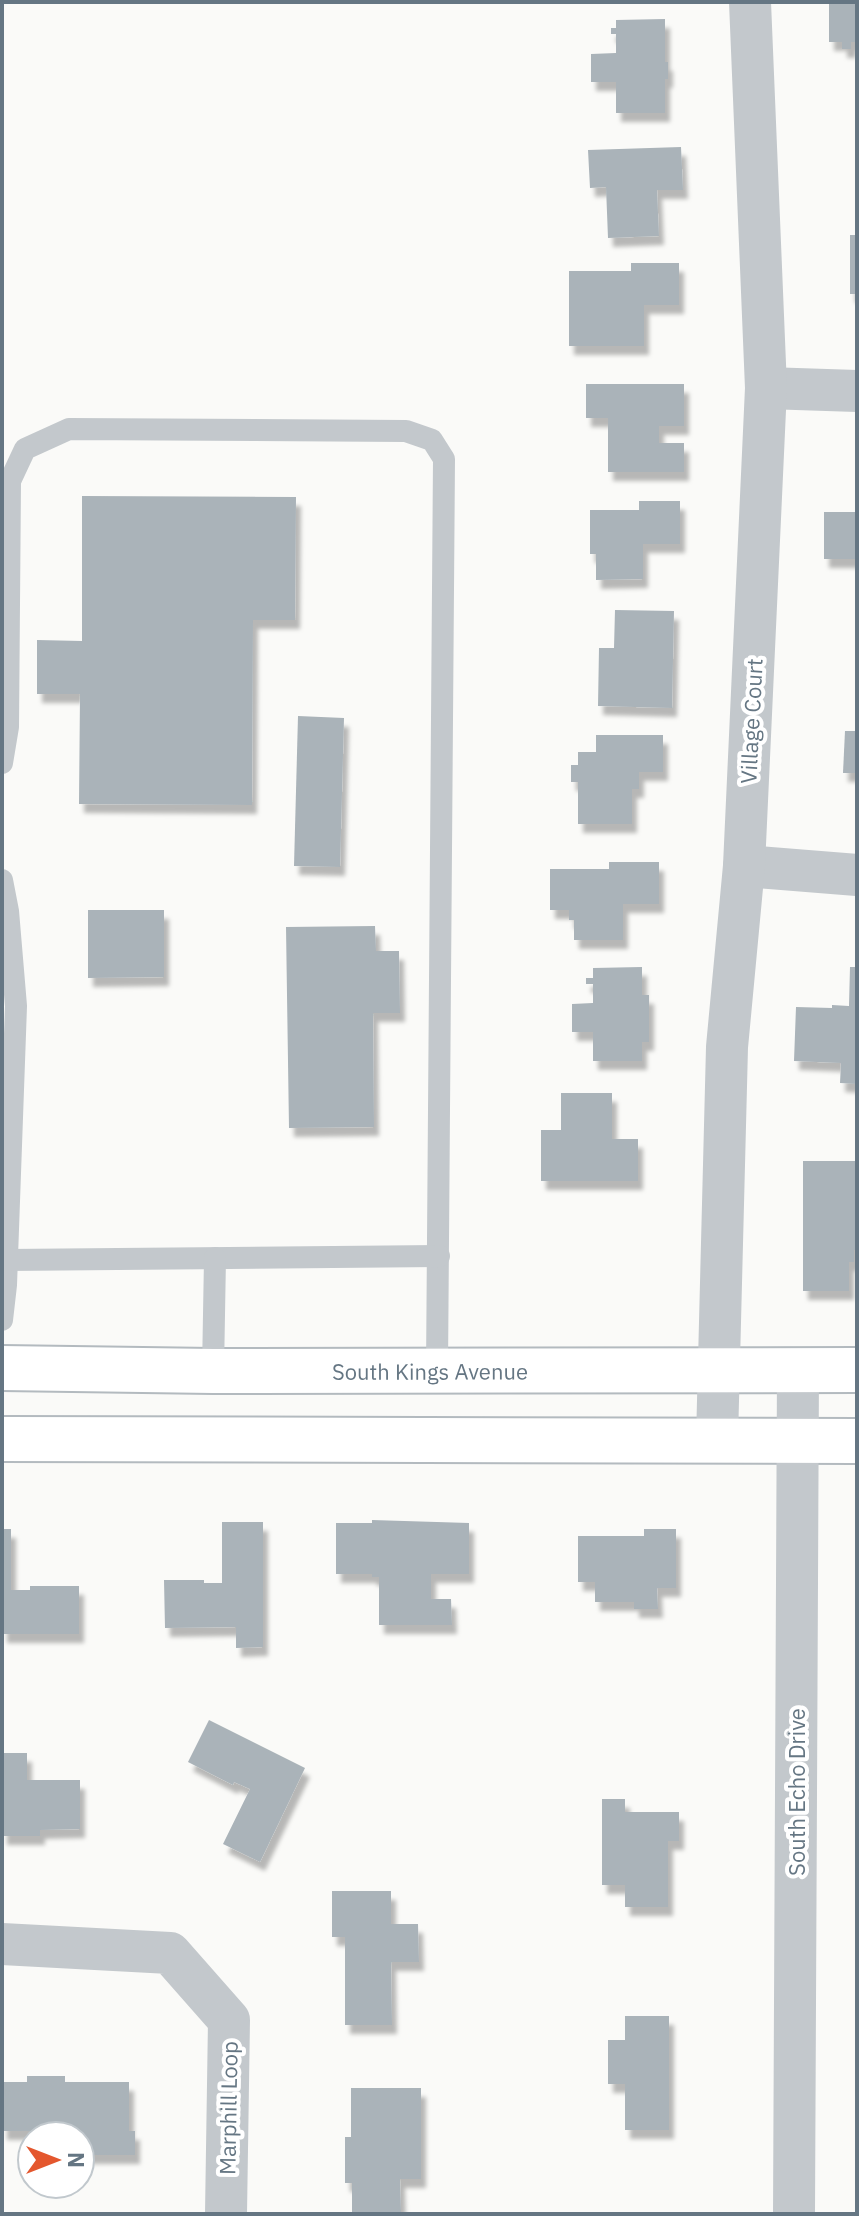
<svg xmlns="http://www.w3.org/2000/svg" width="859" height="2216" font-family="'IBM Plex Sans',sans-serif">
<defs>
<filter id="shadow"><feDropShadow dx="5" dy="9" stdDeviation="2" flood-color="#0004"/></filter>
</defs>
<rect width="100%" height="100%" fill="#fafaf8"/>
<g fill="#aab3b9" filter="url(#shadow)">
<path d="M 829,2 L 857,2 L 857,42 L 851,42 L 851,49 L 842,49 L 842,42 L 829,42 Z"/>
<path d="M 665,19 L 665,62 L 668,62 L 668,79 L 665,79 L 665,113 L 616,113 L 616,82 L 591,82 L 591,54 L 616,53 L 616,34 L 611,34 L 611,28 L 616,28 L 616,20 Z"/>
<path d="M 681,147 L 683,190 L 657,190 L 659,236 L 608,238 L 606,187 L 590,188 L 588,150 Z"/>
<rect x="850" y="235" width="7" height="59"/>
<path d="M 631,263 L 679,263 L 679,305 L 644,305 L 644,346 L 569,346 L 569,271 L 631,271 Z"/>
<path d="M 586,384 L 684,384 L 684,426 L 659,426 L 659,443 L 684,443 L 684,472 L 608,472 L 608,418 L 586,418 Z"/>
<path d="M 82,496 L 296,497 L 295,620 L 253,620 L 252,805 L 79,804 L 80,694 L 37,694 L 37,640 L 82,641 Z"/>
<path d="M 639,501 L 680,501 L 680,544 L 643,544 L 643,579 L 596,580 L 596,554 L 590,554 L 590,510 L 639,510 Z"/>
<rect x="824" y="512" width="33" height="47"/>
<path d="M 615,610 L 674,611 L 672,708 L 598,706 L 599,648 L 614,648 Z"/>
<path d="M 298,716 L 344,718 L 340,867 L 294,866 Z"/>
<path d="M 845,731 L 857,731 L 857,773 L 843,773 Z"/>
<path d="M 596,735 L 663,735 L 663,772 L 639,772 L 639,789 L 632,789 L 632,824 L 578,824 L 578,782 L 571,782 L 571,765 L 578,765 L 578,752 L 596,752 Z"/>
<path d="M 609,862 L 659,862 L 659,904 L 623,904 L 623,940 L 574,940 L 574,920 L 569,920 L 569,910 L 550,910 L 550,869 L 609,869 Z"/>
<path d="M 88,910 L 164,910 L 164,977 L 88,978 Z"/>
<path d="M 375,926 L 376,951 L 399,951 L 400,1013 L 373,1013 L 374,1127 L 289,1128 L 286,927 Z"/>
<path d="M 642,967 L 642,995 L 649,995 L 649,1042 L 642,1042 L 642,1061 L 593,1061 L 593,1032 L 572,1032 L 572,1004 L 593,1003 L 593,984 L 586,984 L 586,978 L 593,978 L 593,968 Z"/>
<path d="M 850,967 L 857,967 L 857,1084 L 840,1083 L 841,1063 L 794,1061 L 796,1007 L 832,1008 L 832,1005 L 849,1006 Z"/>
<path d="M 561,1093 L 612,1093 L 612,1139 L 638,1139 L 638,1181 L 541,1181 L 541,1130 L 561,1130 Z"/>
<path d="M 803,1161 L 857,1161 L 857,1250 L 854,1250 L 854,1262 L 849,1262 L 849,1291 L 803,1291 Z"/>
<path d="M 372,1520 L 469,1523 L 469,1574 L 431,1574 L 431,1599 L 451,1599 L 452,1625 L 379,1625 L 379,1577 L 372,1577 L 372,1574 L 336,1574 L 336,1523 L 372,1523 Z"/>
<path d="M 222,1522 L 263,1522 L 263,1647 L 236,1648 L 236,1627 L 165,1628 L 164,1580 L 204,1580 L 204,1583 L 222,1583 Z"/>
<path d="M 2,1529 L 11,1529 L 11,1590 L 30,1590 L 30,1586 L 79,1586 L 79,1634 L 2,1634 Z"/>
<path d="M 644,1529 L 676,1529 L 676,1588 L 657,1588 L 658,1609 L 634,1609 L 634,1602 L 595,1602 L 595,1582 L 578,1582 L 578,1536 L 644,1536 Z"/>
<path d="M 209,1720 L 305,1768 L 260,1862 L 223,1844 L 250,1789 L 234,1782 L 233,1785 L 188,1762 Z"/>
<path d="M 2,1753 L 27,1753 L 27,1780 L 80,1780 L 80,1829 L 40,1830 L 40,1836 L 2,1836 Z"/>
<path d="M 602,1799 L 625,1799 L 625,1812 L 679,1812 L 679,1841 L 668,1841 L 668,1907 L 625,1907 L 625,1885 L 602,1885 Z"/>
<path d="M 332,1891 L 391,1891 L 391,1924 L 418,1924 L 419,1962 L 391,1962 L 392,2025 L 345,2025 L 345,1937 L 332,1937 Z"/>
<path d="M 625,2016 L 669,2016 L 669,2130 L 625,2130 L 625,2084 L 608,2084 L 608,2040 L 625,2040 Z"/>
<path d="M 27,2076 L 65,2076 L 65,2082 L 129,2082 L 129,2131 L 135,2131 L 135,2155 L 80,2155 L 80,2136 L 36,2136 L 36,2131 L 2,2131 L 2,2082 L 27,2082 Z"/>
<path d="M 351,2088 L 421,2088 L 421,2179 L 400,2179 L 401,2214 L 352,2214 L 352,2183 L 345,2183 L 345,2137 L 351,2137 Z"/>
</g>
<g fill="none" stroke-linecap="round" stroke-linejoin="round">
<defs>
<g id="secondary">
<path id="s1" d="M 2,1368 L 213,1371 L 857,1370"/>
<path d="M 2,1439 L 857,1441"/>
</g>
</defs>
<use href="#secondary" stroke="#b3babf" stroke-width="48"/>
<g stroke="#c3c8cc" stroke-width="22">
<path d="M 2,763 L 8,727 L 10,481 L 25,449 L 69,429 L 406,431 L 432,440 L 444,459 L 437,1370"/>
<path d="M 2,880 L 8,911 L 16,1006 L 6,1285 L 2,1320"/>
<path d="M 7,1260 L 439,1256"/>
<path d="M 213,1371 L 215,1258"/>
</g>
<g stroke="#c3c8cc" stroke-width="42">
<path d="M 766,388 L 857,391"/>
<path d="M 744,866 L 857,875"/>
<path d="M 717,1440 L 727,1047 L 744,866 L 766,388 L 750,2"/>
<path d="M 2,1944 L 170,1953 L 229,2020 L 226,2214"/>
<path d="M 794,2214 L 798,1370"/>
</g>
<use href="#secondary" stroke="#fff" stroke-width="44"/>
</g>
<g text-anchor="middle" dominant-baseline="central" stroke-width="8" stroke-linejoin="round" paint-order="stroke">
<g font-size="22" fill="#657683" stroke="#fff">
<text transform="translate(751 721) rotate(-87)">Village Court</text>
<text stroke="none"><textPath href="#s1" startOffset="428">South Kings Avenue</textPath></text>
<text transform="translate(796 1792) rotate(-90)">South Echo Drive</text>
<text transform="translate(228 2108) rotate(-89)">Marphill Loop</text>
</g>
</g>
<rect width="859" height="2216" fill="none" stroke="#657683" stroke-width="8"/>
<g transform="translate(56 2160) rotate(90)"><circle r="38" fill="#ffffff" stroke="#c1c8cd" stroke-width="2"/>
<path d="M0-6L14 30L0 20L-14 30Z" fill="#e4572e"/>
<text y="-12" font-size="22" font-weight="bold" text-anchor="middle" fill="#657683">N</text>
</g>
</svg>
